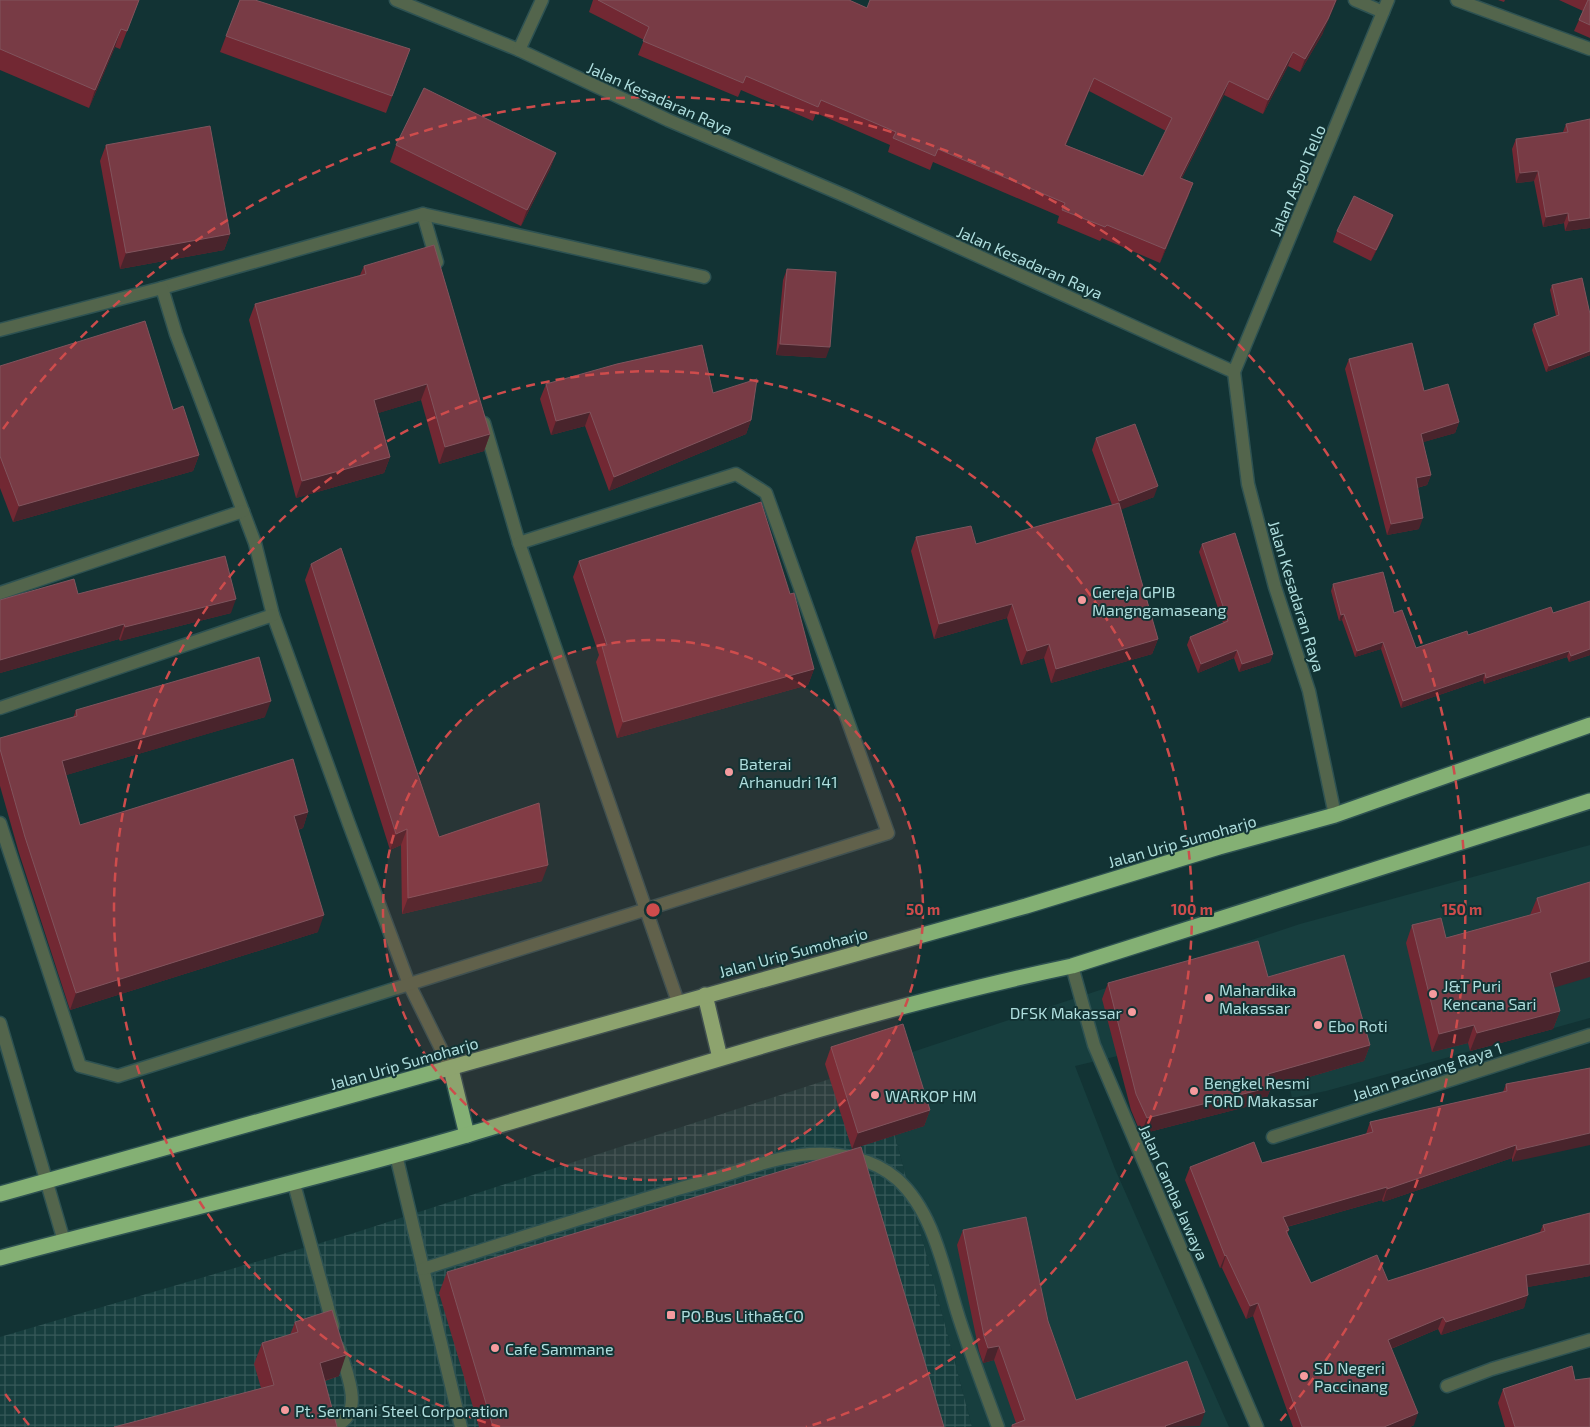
<svg xmlns="http://www.w3.org/2000/svg" width="1590" height="1427" font-family="'Exo 2',sans-serif">
<defs>
<pattern id="industrial-grid" width="8" height="8" patternUnits="userSpaceOnUse" patternTransform="scale(1.25)"><rect width="8" height="8" fill="#173e3e"/><path d="M0 4h8M4 0v8" fill="none" stroke="#365959"/></pattern>
</defs>
<rect width="100%" height="100%" fill="#123334"/>
<path fill="#173e3e" d="M 1590,845 L 1590,1018 L 1326,1091 L 1292,1098 L 1277,1025 L 1224,1031 L 1075,1066 L 1115,1169 L 1229,1427 L 972,1427 L 876,1064 L 1300,924 Z"/>
<path fill="url(#industrial-grid)" d="M 876,1064 L 972,1427 L 408,1427 L 405,1415 L 408,1427 L 0,1427 L 0,1337 L 354,1233 Z"/>
<g fill="none" stroke-linecap="round" stroke-linejoin="round">
<defs>
<g id="lane">
<path d="M 423,214 L 437,262"/>
<path d="M 162,288 L 423,214 L 704,277"/>
<path d="M 0,330 L 162,288 L 176,334 L 255,543 L 273,615 L 349,824 L 409,984 L 451,1069"/>
<path d="M 484,423 L 519,543 L 678,1002"/>
<path d="M 0,593 L 243,511"/>
<path d="M 0,708 L 273,615"/>
<path d="M 0,823 L 80,1066 L 118,1076 L 888,833 L 766,493 L 736,474 L 519,543"/>
<path d="M 396,1155 L 461,1427"/>
<path d="M 294,1184 L 333,1326"/>
<path d="M 423,1269 C 515,1240 606,1209 699,1183 C 735,1173 773,1157 810,1154 C 840,1152 874,1159 897,1179 C 935,1213 944,1272 959,1318 C 971,1355 985,1391 998,1427"/>
<path d="M 331,1427 C 368,1417 346,1372 339,1348"/>
</g>
<g id="street">
<path d="M 396,0 L 519,50 L 668,120 L 848,197 L 1234,372"/>
<path d="M 1355,0 L 1383,12"/>
<path d="M 1457,0 L 1590,49"/>
<path d="M 519,50 L 542,0"/>
<path d="M 1335,815 L 1309,691 L 1275,587 L 1248,484 L 1234,372 L 1388,0"/>
<path d="M 1072,966 L 1094,1045 L 1257,1427"/>
<path d="M 0,1023 L 64,1241"/>
<path d="M 1273,1137 L 1590,1035"/>
<path d="M 1447,1386 L 1492,1369 L 1590,1340"/>
</g>
<g id="highway">
<path d="M 705,995 L 720,1058"/>
<path d="M 451,1069 L 467,1135"/>
<path d="M 0,1194 L 1026,906 L 1219,847 L 1335,815 L 1590,725"/>
<path d="M 0,1258 C 156,1216 314,1180 470,1134 C 669,1075 868,1009 1072,966 L 1590,801"/>
</g>
</defs>
<use href="#lane" stroke="#2e5252" stroke-width="15"/>
<use href="#street" stroke="#2e5252" stroke-width="15"/>
<use href="#highway" stroke="#2e5252" stroke-width="18"/>
<use href="#lane" stroke="#53654c" stroke-width="12"/>
<use href="#street" stroke="#53654c" stroke-width="12"/>
<use href="#highway" stroke="#84b074" stroke-width="15"/>
</g>
<g fill="#722833" fill-rule="evenodd">
<path d="M 0,0 L 139,0 L 120,49 L 115,47 L 89,108 L 0,70 Z"/>
<path d="M 593,0 L 849,0 L 867,8 L 1323,33 L 1300,72 L 1288,66 L 1263,114 L 1224,95 L 1182,178 L 1193,183 L 1188,197 L 1160,263 L 1102,238 L 1100,241 L 1057,223 L 1059,216 L 933,162 L 930,170 L 888,152 L 890,145 L 816,113 L 813,121 L 741,90 L 738,97 L 638,55 L 644,40 L 589,12 ZM 1089,91 L 1166,131 L 1143,176 L 1066,145 Z"/>
<path d="M 1498,0 L 1505,0 L 1504,2 Z"/>
<path d="M 1559,0 L 1590,0 L 1590,38 L 1574,31 L 1583,11 Z"/>
<path d="M 226,36 L 410,49 L 386,113 L 220,52 Z"/>
<path d="M 1566,124 L 1590,228 L 1565,231 L 1564,223 L 1543,227 L 1534,181 L 1516,183 L 1512,149 L 1516,139 L 1563,132 Z"/>
<path d="M 106,145 L 230,234 L 224,250 L 120,269 L 100,161 Z"/>
<path d="M 396,145 L 556,153 L 550,169 L 521,226 L 390,162 Z"/>
<path d="M 1393,215 L 1389,226 L 1371,261 L 1333,242 L 1337,231 Z"/>
<path d="M 364,266 L 490,434 L 484,451 L 439,464 L 421,400 L 378,413 L 390,457 L 384,473 L 296,498 L 249,320 L 255,304 L 360,275 Z"/>
<path d="M 787,269 L 826,358 L 776,355 L 783,280 Z"/>
<path d="M 1552,285 L 1590,314 L 1590,355 L 1546,372 L 1532,330 L 1534,324 L 1556,316 L 1550,290 Z"/>
<path d="M 1349,359 L 1424,391 L 1459,422 L 1455,433 L 1423,442 L 1431,475 L 1427,485 L 1417,488 L 1419,529 L 1387,535 L 1345,369 Z"/>
<path d="M 0,366 L 173,410 L 199,455 L 193,471 L 13,522 L 0,488 Z"/>
<path d="M 546,384 L 713,393 L 751,420 L 746,434 L 609,491 L 585,426 L 551,435 L 540,399 Z"/>
<path d="M 1096,438 L 1154,497 L 1121,509 L 1158,639 L 1152,654 L 1051,683 L 1044,658 L 1021,665 L 1007,618 L 934,639 L 911,551 L 916,537 L 976,544 L 1112,505 L 1092,450 Z"/>
<path d="M 1202,544 L 1273,654 L 1270,662 L 1239,672 L 1234,658 L 1198,673 L 1187,645 L 1190,637 L 1223,623 L 1199,552 Z"/>
<path d="M 579,561 L 790,594 L 814,669 L 808,685 L 617,738 L 596,662 L 599,655 L 573,577 Z"/>
<path d="M 311,564 L 439,837 L 542,881 L 402,914 L 401,845 L 390,850 L 305,580 Z"/>
<path d="M 1333,584 L 1394,613 L 1416,648 L 1553,613 L 1590,601 L 1590,655 L 1569,662 L 1567,657 L 1484,684 L 1483,680 L 1401,708 L 1381,649 L 1355,657 L 1342,620 L 1339,621 L 1331,591 Z"/>
<path d="M 78,594 L 231,613 L 120,641 L 119,639 L 0,673 L 0,600 Z"/>
<path d="M 76,710 L 265,717 L 66,775 L 80,825 L 308,812 L 303,828 L 298,830 L 318,932 L 70,1010 L 19,853 L 0,786 L 0,738 L 73,718 Z"/>
<path d="M 1590,882 L 1553,988 L 1560,1011 L 1553,1029 L 1470,1051 L 1468,1043 L 1432,1052 L 1406,943 L 1412,925 L 1446,938 L 1530,915 L 1537,898 Z"/>
<path d="M 1268,977 L 1370,1045 L 1364,1061 L 1271,1088 L 1265,1102 L 1141,1134 L 1131,1110 L 1102,999 L 1108,983 Z"/>
<path d="M 831,1047 L 930,1110 L 924,1126 L 852,1149 L 825,1064 Z"/>
<path d="M 1590,1068 L 1512,1162 L 1512,1158 L 1383,1202 L 1382,1200 L 1287,1227 L 1289,1230 L 1287,1234 L 1311,1283 L 1388,1281 L 1540,1232 L 1543,1225 L 1590,1276 L 1527,1287 L 1524,1308 L 1441,1335 L 1438,1329 L 1391,1349 L 1414,1425 L 1410,1427 L 1293,1427 L 1253,1316 L 1246,1319 L 1222,1268 L 1220,1268 L 1185,1180 L 1190,1167 L 1262,1163 L 1366,1134 L 1370,1122 L 1503,1092 L 1506,1084 Z"/>
<path d="M 963,1230 L 1048,1321 L 1076,1400 L 1200,1426 L 1011,1427 L 1012,1425 L 1016,1423 L 994,1360 L 983,1363 L 979,1351 L 957,1245 Z"/>
<path d="M 447,1272 L 944,1427 L 479,1427 L 439,1293 Z"/>
<path d="M 295,1322 L 339,1376 L 325,1381 L 261,1388 L 254,1364 L 262,1343 L 290,1335 Z"/>
<path d="M 1575,1380 L 1590,1427 L 1505,1427 L 1498,1403 L 1503,1389 Z"/>
</g>
<g fill="#49242c">
<path d="M 1336,0 L 1337,0 L 1323,33 L 1300,72 L 1305,59 Z"/>
<path d="M 121,29 L 115,47 L 89,108 L 95,90 Z"/>
<path d="M 1293,52 L 1288,66 L 1263,114 L 1268,100 Z"/>
<path d="M 1094,78 L 1089,91 L 1060,159 L 1065,145 Z"/>
<path d="M 1229,81 L 1224,95 L 1175,191 L 1180,178 Z"/>
<path d="M 556,153 L 550,169 L 521,226 L 527,210 Z"/>
<path d="M 1538,171 L 1534,181 L 1516,183 L 1520,173 Z"/>
<path d="M 1193,183 L 1188,197 L 1160,263 L 1165,249 Z"/>
<path d="M 1568,213 L 1564,223 L 1543,227 L 1546,217 Z"/>
<path d="M 1393,215 L 1389,226 L 1371,261 L 1376,250 Z"/>
<path d="M 1590,218 L 1590,228 L 1565,231 L 1569,221 Z"/>
<path d="M 230,234 L 224,250 L 120,269 L 126,253 Z"/>
<path d="M 780,344 L 830,347 L 826,358 L 776,355 Z"/>
<path d="M 1590,351 L 1590,355 L 1546,372 L 1549,366 Z"/>
<path d="M 427,384 L 421,400 L 369,416 L 374,400 Z"/>
<path d="M 590,412 L 585,426 L 551,435 L 556,421 Z"/>
<path d="M 751,420 L 746,434 L 609,491 L 614,477 Z"/>
<path d="M 1459,422 L 1455,433 L 1417,444 L 1421,434 Z"/>
<path d="M 490,434 L 484,451 L 439,464 L 445,447 Z"/>
<path d="M 199,455 L 193,471 L 13,522 L 19,506 Z"/>
<path d="M 390,457 L 384,473 L 296,498 L 302,481 Z"/>
<path d="M 1431,475 L 1427,485 L 1412,489 L 1416,478 Z"/>
<path d="M 1158,486 L 1154,497 L 1115,512 L 1119,501 Z"/>
<path d="M 1423,518 L 1419,529 L 1387,535 L 1391,524 Z"/>
<path d="M 236,599 L 231,613 L 120,641 L 125,627 Z"/>
<path d="M 1012,604 L 1007,618 L 934,639 L 939,624 Z"/>
<path d="M 1344,614 L 1342,620 L 1339,621 L 1341,615 Z"/>
<path d="M 124,624 L 119,639 L 0,673 L 0,660 Z"/>
<path d="M 1158,639 L 1152,654 L 1051,683 L 1056,669 Z"/>
<path d="M 1383,642 L 1381,649 L 1355,657 L 1357,651 Z"/>
<path d="M 1049,644 L 1044,658 L 1021,665 L 1027,651 Z"/>
<path d="M 1590,649 L 1590,655 L 1569,662 L 1571,656 Z"/>
<path d="M 1237,650 L 1234,658 L 1198,673 L 1201,664 Z"/>
<path d="M 1569,651 L 1567,657 L 1484,684 L 1486,678 Z"/>
<path d="M 1273,654 L 1270,662 L 1239,672 L 1242,664 Z"/>
<path d="M 814,669 L 808,685 L 617,738 L 623,722 Z"/>
<path d="M 1485,673 L 1483,680 L 1401,708 L 1403,701 Z"/>
<path d="M 271,701 L 265,717 L 56,778 L 62,761 Z"/>
<path d="M 308,812 L 303,828 L 288,833 L 294,816 Z"/>
<path d="M 407,829 L 401,845 L 390,850 L 396,834 Z"/>
<path d="M 548,865 L 542,881 L 402,914 L 408,898 Z"/>
<path d="M 324,915 L 318,932 L 70,1010 L 76,993 Z"/>
<path d="M 1590,961 L 1590,977 L 1543,991 L 1550,973 Z"/>
<path d="M 1560,1011 L 1553,1029 L 1470,1051 L 1477,1033 Z"/>
<path d="M 1474,1025 L 1468,1043 L 1432,1052 L 1439,1034 Z"/>
<path d="M 1370,1045 L 1364,1061 L 1271,1088 L 1265,1102 L 1141,1134 L 1147,1118 L 1268,1074 Z"/>
<path d="M 930,1110 L 924,1126 L 852,1149 L 858,1133 Z"/>
<path d="M 1590,1133 L 1590,1145 L 1512,1162 L 1517,1150 Z"/>
<path d="M 1516,1145 L 1512,1158 L 1383,1202 L 1387,1189 Z"/>
<path d="M 1387,1187 L 1382,1200 L 1279,1229 L 1283,1217 Z"/>
<path d="M 1226,1255 L 1222,1268 L 1220,1268 L 1225,1256 Z"/>
<path d="M 1590,1264 L 1590,1276 L 1522,1288 L 1526,1275 Z"/>
<path d="M 1528,1295 L 1524,1308 L 1441,1335 L 1446,1322 Z"/>
<path d="M 1258,1303 L 1253,1316 L 1246,1319 L 1250,1306 Z"/>
<path d="M 1443,1317 L 1438,1329 L 1383,1352 L 1388,1340 Z"/>
<path d="M 999,1346 L 994,1360 L 983,1363 L 988,1348 Z"/>
<path d="M 346,1355 L 339,1376 L 313,1384 L 320,1363 Z"/>
<path d="M 1205,1412 L 1200,1426 L 1165,1427 L 1165,1426 Z"/>
<path d="M 1418,1413 L 1414,1425 L 1410,1427 L 1384,1427 Z"/>
</g>
<g fill="#783b45" stroke="#80545d" fill-rule="evenodd">
<path d="M 0,0 L 139,0 L 127,31 L 121,29 L 95,90 L 0,49 Z"/>
<path d="M 240,0 L 255,0 L 410,49 L 392,96 L 226,36 Z"/>
<path d="M 598,0 L 849,0 L 867,8 L 870,0 L 1336,0 L 1328,19 L 1305,59 L 1293,52 L 1268,100 L 1229,81 L 1180,178 L 1193,183 L 1165,249 L 1107,225 L 1105,227 L 1062,210 L 1065,203 L 938,149 L 935,156 L 893,138 L 896,132 L 821,100 L 818,107 L 746,76 L 743,83 L 643,41 L 649,27 ZM 1094,78 L 1172,118 L 1143,176 L 1065,145 Z"/>
<path d="M 1588,0 L 1590,0 L 1590,25 L 1579,20 Z"/>
<path d="M 424,88 L 556,153 L 527,210 L 396,145 Z"/>
<path d="M 1590,119 L 1590,218 L 1569,221 L 1568,213 L 1546,217 L 1538,171 L 1520,173 L 1516,139 L 1568,132 L 1566,124 Z"/>
<path d="M 210,126 L 230,234 L 126,253 L 106,145 Z"/>
<path d="M 1354,196 L 1393,215 L 1376,250 L 1337,231 Z"/>
<path d="M 434,245 L 490,434 L 445,447 L 427,384 L 374,400 L 390,457 L 302,481 L 255,304 L 366,274 L 364,266 Z"/>
<path d="M 787,269 L 836,272 L 830,347 L 780,344 Z"/>
<path d="M 1582,278 L 1590,314 L 1590,351 L 1549,366 L 1534,324 L 1559,315 L 1552,285 Z"/>
<path d="M 145,321 L 173,410 L 183,406 L 199,455 L 19,506 L 0,456 L 0,366 Z"/>
<path d="M 1412,343 L 1424,391 L 1448,384 L 1459,422 L 1421,434 L 1431,475 L 1416,478 L 1423,518 L 1391,524 L 1349,359 Z"/>
<path d="M 702,345 L 713,393 L 757,379 L 751,420 L 614,477 L 590,412 L 556,421 L 546,384 L 617,364 Z"/>
<path d="M 1135,424 L 1158,486 L 1119,501 L 1096,438 Z"/>
<path d="M 761,502 L 790,594 L 794,593 L 814,669 L 623,722 L 602,646 L 607,645 L 579,561 Z"/>
<path d="M 1119,503 L 1158,639 L 1056,669 L 1049,644 L 1027,651 L 1012,604 L 939,624 L 916,537 L 971,526 L 976,544 Z"/>
<path d="M 1235,533 L 1273,654 L 1242,664 L 1237,650 L 1201,664 L 1190,637 L 1228,621 L 1202,544 Z"/>
<path d="M 341,548 L 439,837 L 539,803 L 548,865 L 408,898 L 407,829 L 396,834 L 311,564 Z"/>
<path d="M 225,556 L 236,599 L 125,627 L 124,624 L 0,660 L 0,600 L 74,579 L 78,594 Z"/>
<path d="M 1383,572 L 1394,613 L 1402,610 L 1416,648 L 1467,631 L 1468,635 L 1551,607 L 1553,613 L 1590,601 L 1590,649 L 1571,656 L 1569,651 L 1486,678 L 1485,673 L 1403,701 L 1383,642 L 1357,651 L 1344,614 L 1341,615 L 1333,584 Z"/>
<path d="M 259,657 L 271,701 L 62,761 L 80,825 L 293,759 L 308,812 L 294,816 L 324,915 L 76,993 L 25,837 L 0,749 L 0,738 L 77,716 L 76,710 Z"/>
<path d="M 1590,882 L 1590,961 L 1550,973 L 1560,1011 L 1477,1033 L 1474,1025 L 1439,1034 L 1412,925 L 1441,918 L 1446,938 L 1541,912 L 1537,898 Z"/>
<path d="M 1258,941 L 1268,977 L 1344,955 L 1370,1045 L 1268,1074 L 1271,1087 L 1147,1118 L 1136,1094 L 1108,983 Z"/>
<path d="M 903,1024 L 930,1110 L 858,1133 L 831,1047 Z"/>
<path d="M 1590,1068 L 1590,1133 L 1517,1150 L 1516,1145 L 1387,1189 L 1387,1187 L 1283,1217 L 1289,1230 L 1286,1231 L 1311,1283 L 1377,1255 L 1388,1281 L 1545,1231 L 1543,1225 L 1590,1213 L 1590,1264 L 1526,1275 L 1528,1295 L 1446,1322 L 1443,1317 L 1388,1340 L 1418,1413 L 1384,1427 L 1302,1427 L 1258,1303 L 1250,1306 L 1226,1255 L 1225,1256 L 1190,1167 L 1254,1142 L 1262,1163 L 1373,1132 L 1370,1122 L 1507,1091 L 1506,1084 Z"/>
<path d="M 861,1147 L 944,1427 L 493,1427 L 447,1272 Z"/>
<path d="M 1026,1217 L 1048,1321 L 1076,1400 L 1187,1361 L 1205,1412 L 1165,1426 L 1166,1427 L 1013,1427 L 1012,1425 L 1025,1420 L 999,1346 L 988,1348 L 984,1336 L 963,1230 Z"/>
<path d="M 332,1310 L 346,1355 L 320,1363 L 337,1427 L 114,1427 L 274,1385 L 262,1343 L 298,1332 L 295,1322 Z"/>
<path d="M 1572,1366 L 1575,1380 L 1590,1378 L 1590,1427 L 1515,1427 L 1503,1389 Z"/>
</g>
<circle cx="653" cy="910" r="270" fill="#ce4c4c" fill-opacity=".12"/>
<g fill="none" stroke="#ce4c4c" stroke-width="2.5" stroke-dasharray="9 6">
<circle cx="653" cy="910" r="270"/>
<path d="M500 1427A539 539 0 1 1 806 1427"/>
<path d="M29 1425A809 809 0 0 1 3 1391M3 429A809 809 0 1 1 1277 1425"/>
</g>
<g fill="#f59b9e" stroke="#123334" stroke-width="2">
<circle cx="1082" cy="600" r="5"/>
<circle cx="729" cy="772" r="5"/>
<circle cx="1433" cy="994" r="5"/>
<circle cx="1209" cy="998" r="5"/>
<circle cx="1132" cy="1012" r="5"/>
<circle cx="1318" cy="1025" r="5"/>
<circle cx="1194" cy="1091" r="5"/>
<circle cx="875" cy="1095" r="5"/>
<rect x="666" y="1310" width="10" height="10" rx="2.5"/>
<circle cx="495" cy="1348" r="5"/>
<circle cx="1304" cy="1376" r="5"/>
<circle cx="285" cy="1410" r="5"/>
</g>
<g text-anchor="middle" dominant-baseline="central" stroke-width="4" stroke-linejoin="round" paint-order="stroke">
<g font-size="16" fill="#aedddd" stroke="#123334">
<text transform="translate(660 98) rotate(24)">Jalan Kesadaran Raya</text>
<text transform="translate(1297 180) rotate(-67)">Jalan Aspol Tello</text>
<text transform="translate(1030 262) rotate(24)">Jalan Kesadaran Raya</text>
<text transform="translate(1297 596) rotate(73)">Jalan Kesadaran Raya</text>
<text transform="translate(1182 841) rotate(-16)">Jalan Urip Sumoharjo</text>
<text transform="translate(793 952) rotate(-15)">Jalan Urip Sumoharjo</text>
<text transform="translate(404 1063) rotate(-16)">Jalan Urip Sumoharjo</text>
<text transform="translate(1427 1071) rotate(-18)">Jalan Pacinang Raya 1</text>
<text transform="translate(1174 1192) rotate(66)">Jalan Camba Jawaya</text>
</g>
<g font-size="16" fill="#aedddd" stroke="#123334" text-anchor="start">
<text x="1092" y="591">Gereja GPIB<tspan x="1092" dy="18">Mangngamaseang</tspan></text>
<text x="739" y="763">Baterai<tspan x="739" dy="18">Arhanudri 141</tspan></text>
<text x="1443" y="985">J&amp;T Puri<tspan x="1443" dy="18">Kencana Sari</tspan></text>
<text x="1219" y="989">Mahardika<tspan x="1219" dy="18">Makassar</tspan></text>
<text x="1122" y="1012" text-anchor="end">DFSK Makassar</text>
<text x="1328" y="1025">Ebo Roti</text>
<text x="1204" y="1082">Bengkel Resmi<tspan x="1204" dy="18">FORD Makassar</tspan></text>
<text x="885" y="1095">WARKOP HM</text>
<text x="681" y="1315">PO.Bus Litha&amp;CO</text>
<text x="505" y="1348">Cafe Sammane</text>
<text x="1314" y="1367">SD Negeri<tspan x="1314" dy="18">Paccinang</tspan></text>
<text x="295" y="1410">Pt. Sermani Steel Corporation</text>
</g>
</g>
<circle cx="653" cy="910" r="8" fill="#ce4c4c" stroke="#123334" stroke-width="2.5"/>
<g font-size="15" text-anchor="middle" font-weight="bold" fill="#ce4c4c" stroke="#123334" stroke-width="4" stroke-linejoin="round" paint-order="stroke">
<text x="923" y="915">50 m</text>
<text x="1192" y="915">100 m</text>
<text x="1462" y="915">150 m</text>
</g>
</svg>
